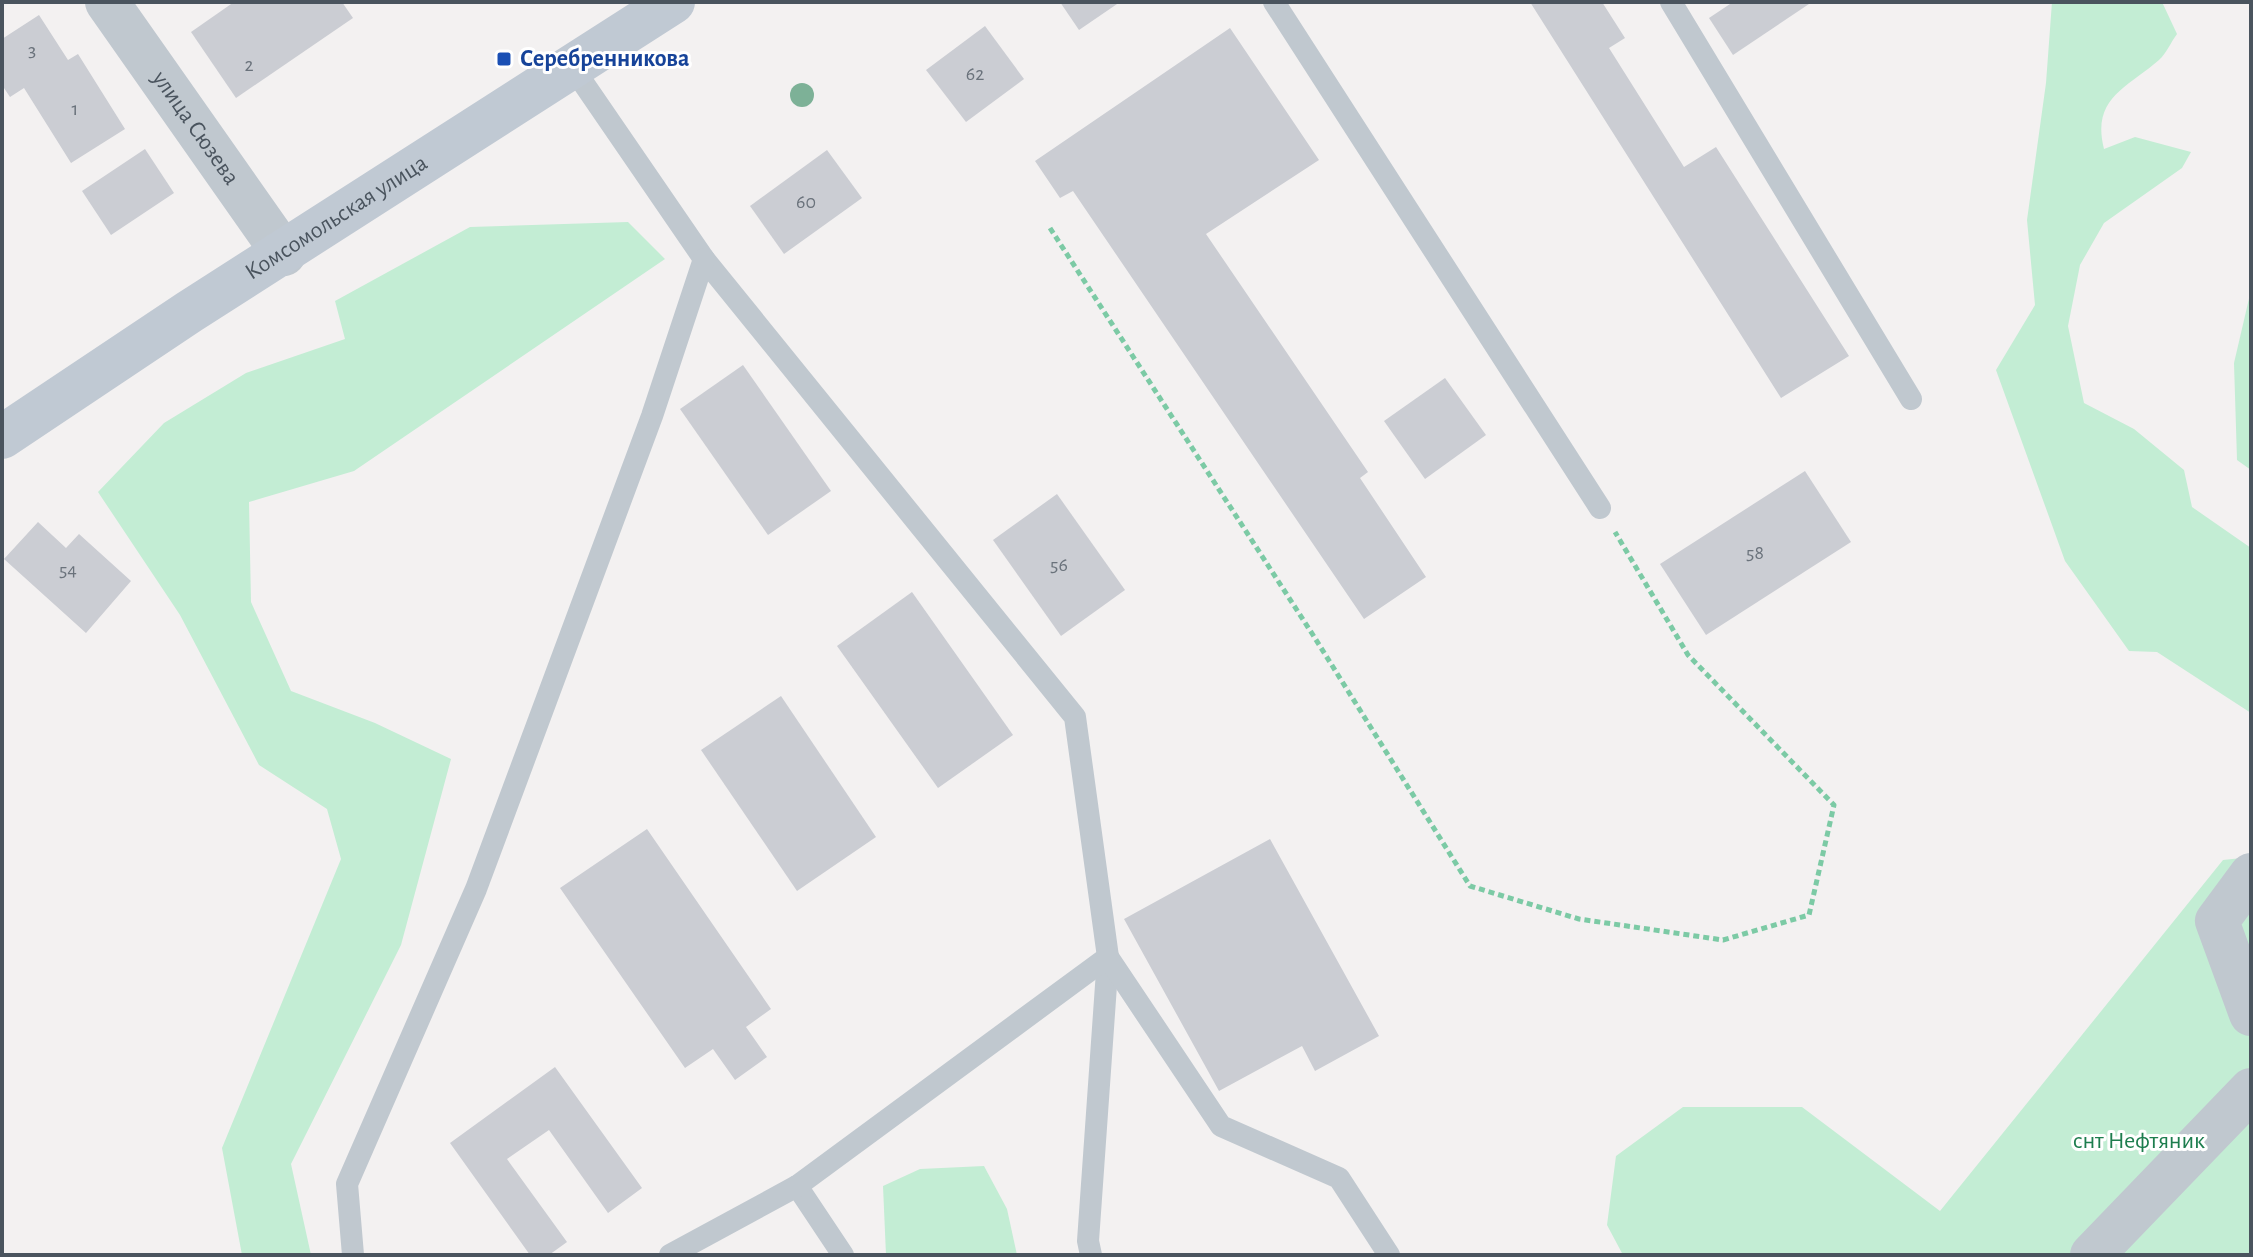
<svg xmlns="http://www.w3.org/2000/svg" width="2253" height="1257" font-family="'Alegreya Sans',sans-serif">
<rect width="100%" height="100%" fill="#f3f1f1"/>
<g fill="#c3edd4">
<path d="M 2052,2 L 2162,2 L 2177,34 C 2171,42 2166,54 2159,60 C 2127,88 2091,98 2104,149 L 2135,137 L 2191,152 L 2182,168 L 2104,223 L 2080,265 L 2068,326 L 2084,403 L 2134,429 L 2184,470 L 2192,507 L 2251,548 L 2251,713 L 2157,652 L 2129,651 L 2065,561 L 1996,370 L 2035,305 L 2027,220 L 2046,83 Z"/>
<path d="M 628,222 L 665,259 L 354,471 L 249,502 L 251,602 L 291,691 L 375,723 L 451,759 L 401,945 L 291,1164 L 311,1255 L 242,1255 L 222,1148 L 341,859 L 327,809 L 259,765 L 180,615 L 98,492 L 164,423 L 246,373 L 345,339 L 335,301 L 470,227 Z"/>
<path d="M 2251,290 L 2251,470 L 2237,460 L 2234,363 Z"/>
<path d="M 2251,857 L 2251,1255 L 1623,1255 L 1607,1225 L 1616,1156 L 1683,1107 L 1802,1107 L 1940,1211 L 2223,860 Z"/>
<path d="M 984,1166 L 1007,1209 L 1017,1255 L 886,1255 L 883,1186 L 920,1169 Z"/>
</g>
<g fill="#cbcdd3">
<path d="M 234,2 L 342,2 L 353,18 L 236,98 L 191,32 Z"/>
<path d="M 1060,2 L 1120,2 L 1079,30 Z"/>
<path d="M 1530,2 L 1602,2 L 1625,38 L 1609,48 L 1684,167 L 1716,147 L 1849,356 L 1781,398 Z"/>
<path d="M 1733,2 L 1812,2 L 1733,55 L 1709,18 Z"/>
<path d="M 39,15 L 68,60 L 78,54 L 125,129 L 71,163 L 24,88 L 10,97 L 2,85 L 2,39 Z"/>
<path d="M 985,26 L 1024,79 L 966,122 L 926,70 Z"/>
<path d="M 1230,28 L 1319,160 L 1206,234 L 1368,472 L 1360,478 L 1426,577 L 1364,619 L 1073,191 L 1060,198 L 1035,161 Z"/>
<path d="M 145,149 L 174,193 L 111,235 L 82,191 Z"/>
<path d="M 827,150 L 862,198 L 784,254 L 750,206 Z"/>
<path d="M 743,365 L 831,491 L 768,535 L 680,409 Z"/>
<path d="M 1445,378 L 1486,435 L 1425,479 L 1384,421 Z"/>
<path d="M 1805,471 L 1851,542 L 1706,635 L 1660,564 Z"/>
<path d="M 1057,494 L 1125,590 L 1061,636 L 993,540 Z"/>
<path d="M 38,522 L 66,548 L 79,534 L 131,581 L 86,633 L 4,559 Z"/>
<path d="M 912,592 L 1013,735 L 938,788 L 837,646 Z"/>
<path d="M 781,696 L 876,837 L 797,891 L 701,750 Z"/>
<path d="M 647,829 L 771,1009 L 746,1027 L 767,1057 L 735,1080 L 713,1049 L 685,1068 L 560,888 Z"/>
<path d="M 1270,839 L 1379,1036 L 1315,1071 L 1302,1046 L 1219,1091 L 1124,919 Z"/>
<path d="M 555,1067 L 642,1188 L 608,1213 L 549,1130 L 507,1159 L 567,1242 L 549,1255 L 530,1255 L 450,1143 Z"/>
</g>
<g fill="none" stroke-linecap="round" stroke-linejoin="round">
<path stroke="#7ccaa5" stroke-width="5" stroke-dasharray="6 4" stroke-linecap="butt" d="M 1050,228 L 1313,635 L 1470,886 L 1579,919 L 1723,940 L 1809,915 L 1834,805 L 1688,655 L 1615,532"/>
<g stroke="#c0c8cf" stroke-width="22">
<path d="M 1274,2 L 1600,508"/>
<path d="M 1671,2 L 1911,399"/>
<path d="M 573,68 L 704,259 L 1075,717 L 1108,957 L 1088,1241 L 1091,1255"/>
<path d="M 797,1186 L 843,1255"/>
<path d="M 353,1255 L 347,1184 L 476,889 L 652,416 L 704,259"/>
<path d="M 670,1255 L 797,1186 L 1108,957 L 1221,1126 L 1339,1178 L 1389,1255"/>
</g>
<g stroke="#c0c8cf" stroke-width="44">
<path id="s1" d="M 107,2 L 284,254"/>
<path d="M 2251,875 L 2217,921 L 2251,1014"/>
<path d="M 2092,1255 L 2251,1090"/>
</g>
<path stroke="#c0c9d3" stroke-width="44" id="s2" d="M 2,437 L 189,312 L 673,2"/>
</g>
<circle fill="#7db197" cx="802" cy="95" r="12"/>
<rect fill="#1a4fb4" stroke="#fff" stroke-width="3" x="496" y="51" width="16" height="16" rx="4"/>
<g text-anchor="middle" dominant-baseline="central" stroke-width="6" stroke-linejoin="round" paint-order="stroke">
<g font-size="20" fill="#6a727b">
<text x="32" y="50">3</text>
<text x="249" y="65">2</text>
<text x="975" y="74">62</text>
<text x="75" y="109">1</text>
<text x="806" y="202">60</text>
<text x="1755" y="553">58</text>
<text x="1059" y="565">56</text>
<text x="68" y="570">54</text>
</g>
<g font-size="24" font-weight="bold" fill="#164399" stroke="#fff" text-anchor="start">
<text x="520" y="59">Серебренникова</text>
</g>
<g font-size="24" fill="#4a545e" stroke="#fff">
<text stroke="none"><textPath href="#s1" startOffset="154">улица Сюзева</textPath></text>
<text stroke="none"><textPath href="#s2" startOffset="400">Комсомольская улица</textPath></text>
</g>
<g font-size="24" fill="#1d7d4e" stroke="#fff">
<text x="2139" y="1141">снт Нефтяник</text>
</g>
</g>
<rect width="2253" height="1257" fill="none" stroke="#4a545e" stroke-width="8"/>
</svg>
